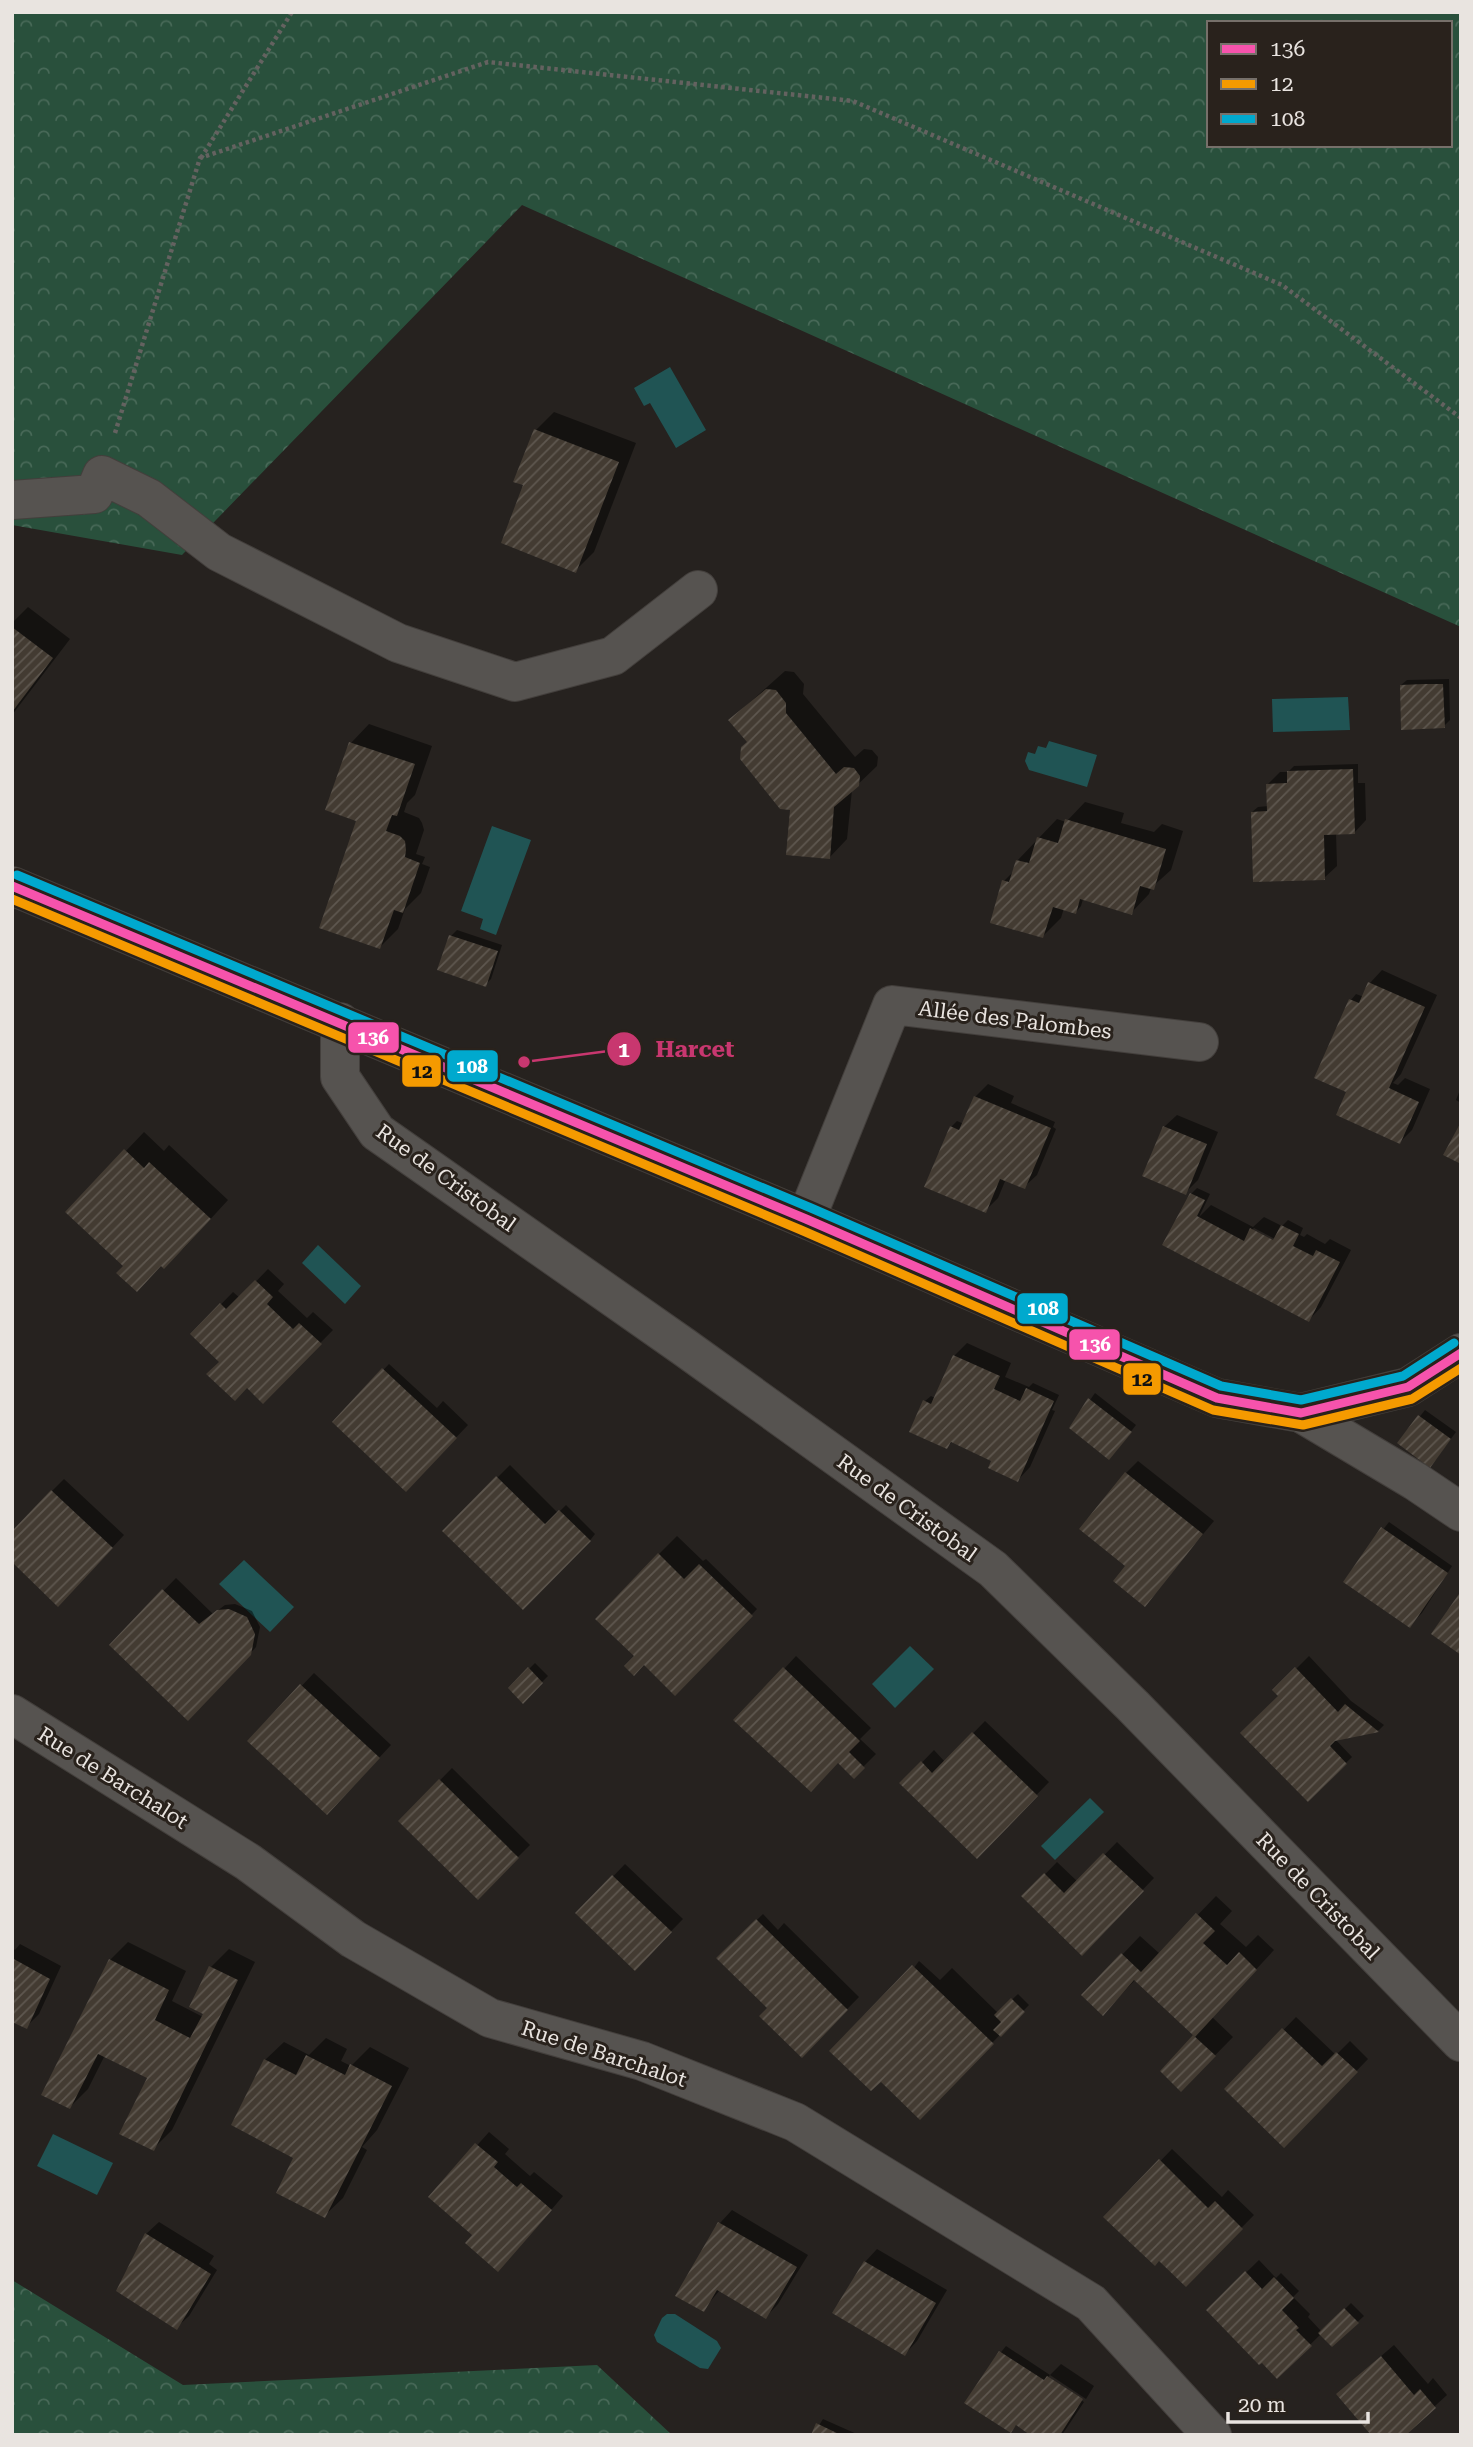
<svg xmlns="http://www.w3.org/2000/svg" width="1473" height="2447" font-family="'Roboto Serif',serif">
<defs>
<pattern id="forest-crowns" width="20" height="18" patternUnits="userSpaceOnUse" patternTransform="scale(1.75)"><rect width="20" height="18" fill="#29503c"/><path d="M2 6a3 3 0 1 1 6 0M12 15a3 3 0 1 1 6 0" fill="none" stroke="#486958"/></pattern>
<pattern id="building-hatch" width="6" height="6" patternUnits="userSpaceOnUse" patternTransform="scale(1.75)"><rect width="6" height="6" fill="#433b32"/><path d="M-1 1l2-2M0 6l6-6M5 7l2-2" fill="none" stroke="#5e574f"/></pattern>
</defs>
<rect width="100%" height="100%" fill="#26221f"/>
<g fill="url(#forest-crowns)" fill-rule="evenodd">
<path d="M 12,12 L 1461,12 L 1461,627 L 522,205 L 182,555 L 12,525 ZM 1209,23 L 1450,23 L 1450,145 L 1209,145 Z"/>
<path d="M 12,2280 L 183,2385 L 597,2365 L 672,2435 L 12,2435 Z"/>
</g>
<g fill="#205454">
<path d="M 670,367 L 706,430 L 676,448 L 650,403 L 644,406 L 634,388 Z"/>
<path d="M 1348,697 L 1350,730 L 1273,732 L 1272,699 Z"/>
<path d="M 1049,741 L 1097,755 L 1087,787 L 1029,770 L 1025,761 L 1028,752 L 1035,754 L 1038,746 L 1046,748 Z"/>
<path d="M 492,826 L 531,840 L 496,935 L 480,929 L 483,919 L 461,911 Z"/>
<path d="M 318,1245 L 361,1286 L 345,1304 L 302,1263 Z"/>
<path d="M 244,1560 L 294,1607 L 270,1632 L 219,1584 Z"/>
<path d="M 910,1646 L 934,1669 L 895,1708 L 872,1684 Z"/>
<path d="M 1090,1798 L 1104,1812 L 1055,1860 L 1041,1846 Z"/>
<path d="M 53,2134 L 113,2163 L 97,2195 L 37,2166 Z"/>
<path d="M 667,2314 L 675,2314 L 717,2341 L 721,2348 L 708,2369 L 700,2368 L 657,2342 L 654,2335 L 662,2318 Z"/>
</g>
<g fill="#0007" fill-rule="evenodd">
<path d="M 554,412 L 636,443 L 594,552 L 575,571 L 526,484 L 536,430 Z"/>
<path d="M 28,607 L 70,639 L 12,715 L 12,623 Z"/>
<path d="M 785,671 L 794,672 L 804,684 L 803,694 L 855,757 L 864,749 L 872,750 L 878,757 L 877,766 L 852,790 L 847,839 L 829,858 L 792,808 L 748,742 L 730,720 Z"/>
<path d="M 1449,679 L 1450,720 L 1444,726 L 1401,685 L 1407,680 Z"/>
<path d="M 369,724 L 432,746 L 415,795 L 407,803 L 404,812 L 419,818 L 422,823 L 424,830 L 416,854 L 425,857 L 422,864 L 430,867 L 421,893 L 405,909 L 398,929 L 380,947 L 358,820 L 351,743 Z"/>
<path d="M 1358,764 L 1358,783 L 1365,783 L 1366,820 L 1354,833 L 1336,833 L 1337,866 L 1324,878 L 1252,812 L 1258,807 L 1269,806 L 1268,784 L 1280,772 L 1288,772 L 1294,766 Z"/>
<path d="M 1085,802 L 1124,813 L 1121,823 L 1154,832 L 1162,824 L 1183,831 L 1171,870 L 1151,888 L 1149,894 L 1131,913 L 1083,899 L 1081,906 L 1076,912 L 1064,908 L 1061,918 L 1043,936 L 1004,881 L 1015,870 L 1017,861 L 1057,819 L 1066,822 Z"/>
<path d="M 457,930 L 502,945 L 491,979 L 485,985 L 439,969 L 451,936 Z"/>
<path d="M 1382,970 L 1437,995 L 1401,1074 L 1393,1083 L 1398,1085 L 1405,1078 L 1430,1089 L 1412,1130 L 1400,1142 L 1348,1091 L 1351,1000 L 1356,994 L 1364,997 L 1370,983 Z"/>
<path d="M 988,1084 L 1014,1096 L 1011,1103 L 1055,1122 L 1053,1127 L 1056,1129 L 1037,1175 L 1024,1187 L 1006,1179 L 998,1198 L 985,1211 L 951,1127 L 957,1121 L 964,1124 L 975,1097 Z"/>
<path d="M 1461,1087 L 1461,1103 L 1456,1100 Z"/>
<path d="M 1177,1115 L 1218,1132 L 1198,1180 L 1186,1192 L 1164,1127 Z"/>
<path d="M 144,1132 L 164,1151 L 169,1145 L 228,1200 L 183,1249 L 162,1264 L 126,1266 L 68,1212 Z"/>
<path d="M 1197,1188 L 1210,1194 L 1199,1217 L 1211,1205 L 1253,1227 L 1264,1217 L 1282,1226 L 1288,1220 L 1303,1228 L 1300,1235 L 1304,1237 L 1307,1234 L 1325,1244 L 1330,1239 L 1351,1250 L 1321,1307 L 1309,1320 L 1165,1245 L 1191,1194 ZM 1254,1228 L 1275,1239 L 1275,1243 L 1251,1231 Z"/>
<path d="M 268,1269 L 284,1284 L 278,1291 L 307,1318 L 313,1312 L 333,1330 L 263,1401 L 192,1334 L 233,1292 L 240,1298 Z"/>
<path d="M 967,1343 L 1011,1363 L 1005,1377 L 1029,1387 L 1033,1383 L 1059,1395 L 1052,1410 L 1055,1411 L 1030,1467 L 1018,1480 L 994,1460 L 953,1441 L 947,1447 L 925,1401 L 931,1396 L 935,1398 L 954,1356 Z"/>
<path d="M 389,1364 L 437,1408 L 443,1401 L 468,1425 L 406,1490 L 334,1422 Z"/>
<path d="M 1095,1393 L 1136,1425 L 1115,1452 L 1071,1427 Z"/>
<path d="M 1425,1410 L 1456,1432 L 1435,1460 L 1399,1443 Z"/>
<path d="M 1138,1461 L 1214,1521 L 1145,1604 L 1127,1565 L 1126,1473 Z"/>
<path d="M 510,1465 L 558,1513 L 566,1505 L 595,1534 L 588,1543 L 444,1531 Z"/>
<path d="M 64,1479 L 124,1535 L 71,1592 L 52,1491 Z"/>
<path d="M 1389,1522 L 1452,1566 L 1422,1613 L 1409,1626 L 1375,1540 Z"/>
<path d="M 677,1536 L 703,1561 L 706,1559 L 757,1609 L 694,1676 L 636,1656 L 659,1554 Z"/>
<path d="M 176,1578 L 213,1614 L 225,1605 L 235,1604 L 252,1611 L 260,1627 L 256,1647 L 201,1707 L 111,1645 Z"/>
<path d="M 796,1656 L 871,1728 L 860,1739 L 876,1754 L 854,1776 L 784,1669 Z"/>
<path d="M 1309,1656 L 1351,1701 L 1384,1725 L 1379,1730 L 1335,1739 L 1352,1757 L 1308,1800 L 1281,1695 L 1275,1690 Z"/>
<path d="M 535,1663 L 548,1676 L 523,1701 L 510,1688 Z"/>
<path d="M 314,1673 L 391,1745 L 339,1801 L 249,1741 Z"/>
<path d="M 985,1721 L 1049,1782 L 977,1856 L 902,1783 L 934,1750 L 945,1762 Z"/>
<path d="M 452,1768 L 530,1845 L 478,1897 L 400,1821 Z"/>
<path d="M 1117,1842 L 1154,1878 L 1082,1953 L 1024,1896 L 1057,1862 L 1078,1882 Z"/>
<path d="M 625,1864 L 683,1919 L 635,1968 L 578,1913 Z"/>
<path d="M 1216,1896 L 1232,1911 L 1220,1924 L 1246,1947 L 1258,1935 L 1274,1950 L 1212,2017 L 1233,2037 L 1181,2090 L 1163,2071 L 1196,2035 L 1136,1979 L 1103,2014 L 1084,1995 L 1140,1936 L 1160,1954 Z"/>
<path d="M 763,1914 L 778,1930 L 784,1923 L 859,1997 L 802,2055 L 769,2008 L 718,1958 Z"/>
<path d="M 128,1942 L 186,1971 L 172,2001 L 203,2017 L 211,1967 L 229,1949 L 255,1962 L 172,2130 L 153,2149 L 149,2077 L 105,2055 L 88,2089 L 70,2107 L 110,1960 Z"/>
<path d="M 20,1944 L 61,1966 L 39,2014 L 26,2027 L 12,2020 L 12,1948 L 15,1950 Z"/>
<path d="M 919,1961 L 940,1980 L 952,1968 L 998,2013 L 1018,1994 L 1029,2005 L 920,2117 L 913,1969 Z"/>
<path d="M 1296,2017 L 1336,2055 L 1350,2041 L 1368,2059 L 1284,2146 L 1226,2089 Z"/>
<path d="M 326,2038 L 347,2049 L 341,2061 L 351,2066 L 370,2047 L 409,2068 L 377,2130 L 362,2147 L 367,2150 L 343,2198 L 324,2216 L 265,2060 L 284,2042 L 309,2055 Z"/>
<path d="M 489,2132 L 509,2149 L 505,2154 L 530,2176 L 534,2172 L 563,2196 L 535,2229 L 475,2235 L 431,2197 Z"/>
<path d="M 1172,2149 L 1222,2197 L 1228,2190 L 1254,2215 L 1186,2284 L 1159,2259 L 1106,2217 Z"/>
<path d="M 732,2210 L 808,2255 L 778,2304 L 766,2317 L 720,2290 L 703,2310 L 678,2295 L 720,2223 Z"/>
<path d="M 159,2222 L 214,2256 L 209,2264 L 217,2270 L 189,2316 L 176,2328 L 146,2234 Z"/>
<path d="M 877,2249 L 947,2290 L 917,2341 L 905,2354 L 865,2262 Z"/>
<path d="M 1259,2260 L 1276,2278 L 1281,2273 L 1299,2291 L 1293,2297 L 1310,2314 L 1308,2317 L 1322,2332 L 1351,2303 L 1364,2316 L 1332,2345 L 1321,2334 L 1277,2377 L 1208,2310 Z"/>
<path d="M 1394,2345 L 1428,2384 L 1433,2378 L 1447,2395 L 1403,2435 L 1351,2382 Z"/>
<path d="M 1006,2346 L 1050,2375 L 1061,2364 L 1094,2386 L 1086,2399 L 1050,2375 L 1047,2378 L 1084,2402 L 1062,2435 L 1033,2435 L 1017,2424 L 1010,2431 L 993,2362 Z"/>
<path d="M 823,2419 L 859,2435 L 813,2435 Z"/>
</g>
<g fill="url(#building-hatch)">
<path d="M 534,429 L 619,462 L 576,573 L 501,543 L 523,485 L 513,482 Z"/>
<path d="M 12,627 L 53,658 L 12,712 Z"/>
<path d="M 1424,684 L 1443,684 L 1445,728 L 1401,730 L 1400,685 Z"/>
<path d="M 766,689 L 776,690 L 786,703 L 786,713 L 836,774 L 844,767 L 854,768 L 860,776 L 859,786 L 834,807 L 830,859 L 786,855 L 790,810 L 780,809 L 740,759 L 741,747 L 747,742 L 728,720 Z"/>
<path d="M 349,742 L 415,764 L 397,816 L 392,815 L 386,831 L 400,836 L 405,841 L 406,850 L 405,857 L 420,863 L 403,913 L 394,910 L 380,949 L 319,928 L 356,821 L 325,810 Z"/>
<path d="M 1353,769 L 1355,834 L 1324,835 L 1325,880 L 1253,882 L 1251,812 L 1267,811 L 1266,784 L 1287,783 L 1287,771 Z"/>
<path d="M 1065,819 L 1166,849 L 1154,890 L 1140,886 L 1132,915 L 1080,899 L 1076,914 L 1053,907 L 1043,938 L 990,923 L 1002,880 L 1009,882 L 1016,860 L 1029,863 L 1037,837 L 1058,843 Z"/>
<path d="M 449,935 L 498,951 L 486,987 L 437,970 Z"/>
<path d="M 1368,982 L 1425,1007 L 1389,1088 L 1419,1102 L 1400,1144 L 1336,1115 L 1346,1092 L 1314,1078 L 1349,999 L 1359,1003 Z"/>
<path d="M 974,1096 L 1051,1128 L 1025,1189 L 1000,1179 L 986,1213 L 924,1187 L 950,1126 L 959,1130 Z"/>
<path d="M 1461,1122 L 1461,1164 L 1443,1155 Z"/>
<path d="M 1163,1126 L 1207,1144 L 1186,1195 L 1142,1176 Z"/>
<path d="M 124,1149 L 144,1168 L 149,1162 L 211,1219 L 164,1269 L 161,1266 L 137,1292 L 116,1273 L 123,1266 L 65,1212 Z"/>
<path d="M 1190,1193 L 1205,1200 L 1197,1216 L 1244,1241 L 1250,1228 L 1273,1240 L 1281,1225 L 1299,1234 L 1293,1246 L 1313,1256 L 1316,1250 L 1340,1262 L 1309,1322 L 1162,1245 Z"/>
<path d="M 255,1280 L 273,1297 L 267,1304 L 293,1329 L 299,1323 L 322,1344 L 263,1404 L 247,1388 L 235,1401 L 206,1374 L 219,1362 L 190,1334 L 220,1303 L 226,1309 Z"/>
<path d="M 953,1355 L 1000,1376 L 994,1389 L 1020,1401 L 1026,1388 L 1054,1401 L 1018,1482 L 988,1468 L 991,1461 L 951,1442 L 947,1449 L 909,1432 L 923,1400 L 931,1404 Z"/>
<path d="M 382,1368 L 457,1438 L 406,1492 L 332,1422 Z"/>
<path d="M 1088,1398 L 1132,1432 L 1109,1460 L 1069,1428 Z"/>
<path d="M 1418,1415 L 1451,1439 L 1430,1468 L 1397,1443 Z"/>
<path d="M 1125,1472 L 1203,1534 L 1145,1607 L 1113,1581 L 1125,1566 L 1079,1529 Z"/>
<path d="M 496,1476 L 545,1524 L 559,1510 L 591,1541 L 523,1610 L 442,1531 Z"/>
<path d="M 51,1490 L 113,1548 L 58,1607 L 12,1562 L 12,1531 Z"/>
<path d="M 1381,1527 L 1448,1573 L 1410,1628 L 1343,1582 Z"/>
<path d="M 658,1553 L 684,1579 L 699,1564 L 753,1616 L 675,1696 L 644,1665 L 634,1676 L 624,1666 L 634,1656 L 595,1619 Z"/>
<path d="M 162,1589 L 199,1624 L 217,1610 L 229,1609 L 247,1617 L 255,1634 L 251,1655 L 188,1721 L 109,1645 Z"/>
<path d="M 1461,1591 L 1461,1655 L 1431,1634 Z"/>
<path d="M 528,1667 L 543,1683 L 523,1704 L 508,1688 Z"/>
<path d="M 783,1667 L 860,1741 L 849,1752 L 865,1768 L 854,1779 L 838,1763 L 811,1792 L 733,1720 Z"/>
<path d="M 1295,1667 L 1338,1712 L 1345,1704 L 1379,1732 L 1335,1741 L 1330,1746 L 1347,1764 L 1308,1802 L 1240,1733 L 1278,1696 L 1272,1690 Z"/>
<path d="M 300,1684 L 380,1758 L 327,1815 L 247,1741 Z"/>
<path d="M 972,1732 L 1038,1796 L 977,1859 L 899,1783 L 921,1761 L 932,1773 Z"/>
<path d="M 439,1779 L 519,1858 L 478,1900 L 398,1821 Z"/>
<path d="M 1103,1853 L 1144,1891 L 1082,1956 L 1021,1896 L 1044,1873 L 1064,1893 Z"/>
<path d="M 612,1875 L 672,1932 L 635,1971 L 575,1913 Z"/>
<path d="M 1196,1913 L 1215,1931 L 1203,1943 L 1227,1965 L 1239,1952 L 1257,1970 L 1195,2037 L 1134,1980 L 1103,2016 L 1081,1995 L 1121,1953 L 1141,1972 Z"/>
<path d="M 756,1919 L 848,2010 L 802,2058 L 759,2016 L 767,2008 L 716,1958 Z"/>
<path d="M 12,1958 L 50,1979 L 27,2029 L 12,2022 Z"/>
<path d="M 109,1959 L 169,1990 L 155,2020 L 190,2038 L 203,2014 L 189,2007 L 209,1966 L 238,1980 L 154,2151 L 119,2134 L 147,2078 L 98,2054 L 70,2109 L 41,2095 Z"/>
<path d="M 912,1965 L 994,2044 L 920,2120 L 881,2082 L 871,2091 L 829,2051 Z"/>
<path d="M 1011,1998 L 1025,2012 L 1001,2037 L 993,2030 L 1001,2022 L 994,2015 Z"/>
<path d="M 1282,2028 L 1322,2066 L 1336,2052 L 1358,2072 L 1284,2148 L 1224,2089 Z"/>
<path d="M 1193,2035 L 1216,2056 L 1181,2092 L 1160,2071 Z"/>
<path d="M 306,2055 L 345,2075 L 350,2064 L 392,2086 L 325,2218 L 276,2193 L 293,2158 L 231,2125 L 264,2059 L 296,2075 Z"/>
<path d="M 475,2143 L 498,2162 L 494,2167 L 517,2187 L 521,2183 L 552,2210 L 498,2272 L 465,2243 L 472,2235 L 428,2197 Z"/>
<path d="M 1159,2159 L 1208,2208 L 1215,2201 L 1243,2229 L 1186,2287 L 1159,2261 L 1155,2266 L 1103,2217 Z"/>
<path d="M 718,2222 L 797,2267 L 766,2319 L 717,2290 L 704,2312 L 675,2296 Z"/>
<path d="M 145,2233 L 211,2274 L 177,2330 L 116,2291 Z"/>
<path d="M 864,2261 L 936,2303 L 905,2356 L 832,2313 Z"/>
<path d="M 1245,2271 L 1262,2289 L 1274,2277 L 1294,2298 L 1282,2310 L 1299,2328 L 1296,2330 L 1312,2346 L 1277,2379 L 1262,2363 L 1259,2365 L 1206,2310 Z"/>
<path d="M 1344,2308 L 1359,2323 L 1332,2347 L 1318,2333 Z"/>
<path d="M 999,2351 L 1044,2380 L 1047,2376 L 1083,2399 L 1060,2435 L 1030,2435 L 1016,2425 L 1011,2433 L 964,2403 Z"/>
<path d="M 1381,2356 L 1414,2395 L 1420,2389 L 1436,2408 L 1406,2435 L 1371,2435 L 1336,2394 Z"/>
<path d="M 816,2423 L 841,2435 L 811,2435 Z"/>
</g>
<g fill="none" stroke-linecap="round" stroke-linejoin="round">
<defs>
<g id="minor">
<path d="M 12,500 L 94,494 L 102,475 L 149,498 L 219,552 L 398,643 L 515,682 L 613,656 L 698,590"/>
<path d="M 12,886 L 806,1219 L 1217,1398 L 1301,1413 L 1408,1387 L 1461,1353"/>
<path d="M 340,1022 L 340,1077 L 377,1132 L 684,1347 L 993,1569 L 1133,1706 L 1461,2042"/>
<path d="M 806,1219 L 892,1005 L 1199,1042"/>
<path d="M 1301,1413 L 1415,1481 L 1461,1512"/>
<path d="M 12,1714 L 248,1862 L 353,1939 L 490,2018 L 642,2061 L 795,2122 L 1091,2303 L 1212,2435"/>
</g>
</defs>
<use href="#minor" stroke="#433f3c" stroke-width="40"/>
<g stroke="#646260" stroke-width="4.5" stroke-dasharray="3.5 3.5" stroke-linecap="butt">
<path d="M 201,158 L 292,12"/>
<path d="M 115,433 L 200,158 L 488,62 L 853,101 L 1282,285 L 1461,418"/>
</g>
<use href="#minor" stroke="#565350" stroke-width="38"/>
<defs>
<path id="bus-1" d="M 12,886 L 806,1219 L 1217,1398 L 1301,1413 L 1408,1387 L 1461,1353"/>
<path id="bus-2" d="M 12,899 L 801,1230 L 1213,1410 L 1303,1425 L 1412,1399 L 1461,1368"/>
<path id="bus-3" d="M 17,875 L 811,1208 L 1221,1386 L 1301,1400 L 1403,1376 L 1454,1343"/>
</defs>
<use href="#bus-1" stroke="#29221c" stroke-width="14"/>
<use href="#bus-2" stroke="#29221c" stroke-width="14"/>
<use href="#bus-3" stroke="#29221c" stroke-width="14"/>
<use href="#bus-1" stroke="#f653ac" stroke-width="9"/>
<use href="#bus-2" stroke="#f59a00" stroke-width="9"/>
<use href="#bus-3" stroke="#00a9ce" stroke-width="9"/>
</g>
<g text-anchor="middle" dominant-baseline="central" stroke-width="6" stroke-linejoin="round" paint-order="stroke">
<g font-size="21" fill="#e9e4e0" stroke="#29221c">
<text transform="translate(1015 1020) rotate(7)">Allée des Palombes</text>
<text transform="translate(446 1178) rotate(36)">Rue de Cristobal</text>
<text transform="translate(907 1508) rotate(36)">Rue de Cristobal</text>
<text transform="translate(113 1778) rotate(32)">Rue de Barchalot</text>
<text transform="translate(1318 1896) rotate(46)">Rue de Cristobal</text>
<text transform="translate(604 2054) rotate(18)">Rue de Barchalot</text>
</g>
</g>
<path fill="none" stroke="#c8376f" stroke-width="2.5" d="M524 1062L624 1049"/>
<g fill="#c8376f" stroke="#29221c" stroke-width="2.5">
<circle cx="524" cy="1062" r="7"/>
<circle cx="624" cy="1049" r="18"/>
</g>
<g font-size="21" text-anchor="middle" font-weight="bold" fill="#fff">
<text x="624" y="1057">1</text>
</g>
<g font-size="23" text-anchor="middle" font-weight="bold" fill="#c8376f" stroke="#29221c" stroke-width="6" stroke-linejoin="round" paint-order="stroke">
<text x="695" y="1057">Harcet</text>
</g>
<g stroke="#29221c" stroke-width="2.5">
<rect x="347" y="1021" width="53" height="33" rx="7" fill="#f653ac"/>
<rect x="446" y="1049" width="53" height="34" rx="7" fill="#00a9ce"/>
<rect x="401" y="1054" width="41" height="34" rx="7" fill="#f59a00"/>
<rect x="1016" y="1292" width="53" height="33" rx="7" fill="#00a9ce"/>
<rect x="1068" y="1328" width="53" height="33" rx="7" fill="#f653ac"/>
<rect x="1122" y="1362" width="40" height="34" rx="7" fill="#f59a00"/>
</g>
<g font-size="19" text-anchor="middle" font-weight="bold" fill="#fff">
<text x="373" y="1044">136</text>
<text x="472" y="1073">108</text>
<text x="1043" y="1315">108</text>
<text x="1095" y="1351">136</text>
</g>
<g font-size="19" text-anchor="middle" font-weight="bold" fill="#111">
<text x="422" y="1078">12</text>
<text x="1142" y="1386">12</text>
</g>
<rect width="1473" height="2447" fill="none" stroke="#e9e4e0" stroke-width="28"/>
<rect x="1207" y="21" width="245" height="126" fill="#29221c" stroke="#76706a" stroke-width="2"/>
<rect x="1221" y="44" width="35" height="10" fill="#f653ac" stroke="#76706a" stroke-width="2"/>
<text x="1270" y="56" font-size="21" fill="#e9e4e0">136</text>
<rect x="1221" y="79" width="35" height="10" fill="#f59a00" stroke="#76706a" stroke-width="2"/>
<text x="1270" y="91" font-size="21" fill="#e9e4e0">12</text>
<rect x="1221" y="114" width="35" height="10" fill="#00a9ce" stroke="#76706a" stroke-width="2"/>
<text x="1270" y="126" font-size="21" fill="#e9e4e0">108</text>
<path d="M1228 2412v10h140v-10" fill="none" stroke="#e9e4e0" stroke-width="3.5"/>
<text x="1238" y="2412" font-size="21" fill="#e9e4e0" stroke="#29221c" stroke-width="5" paint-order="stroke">20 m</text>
</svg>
